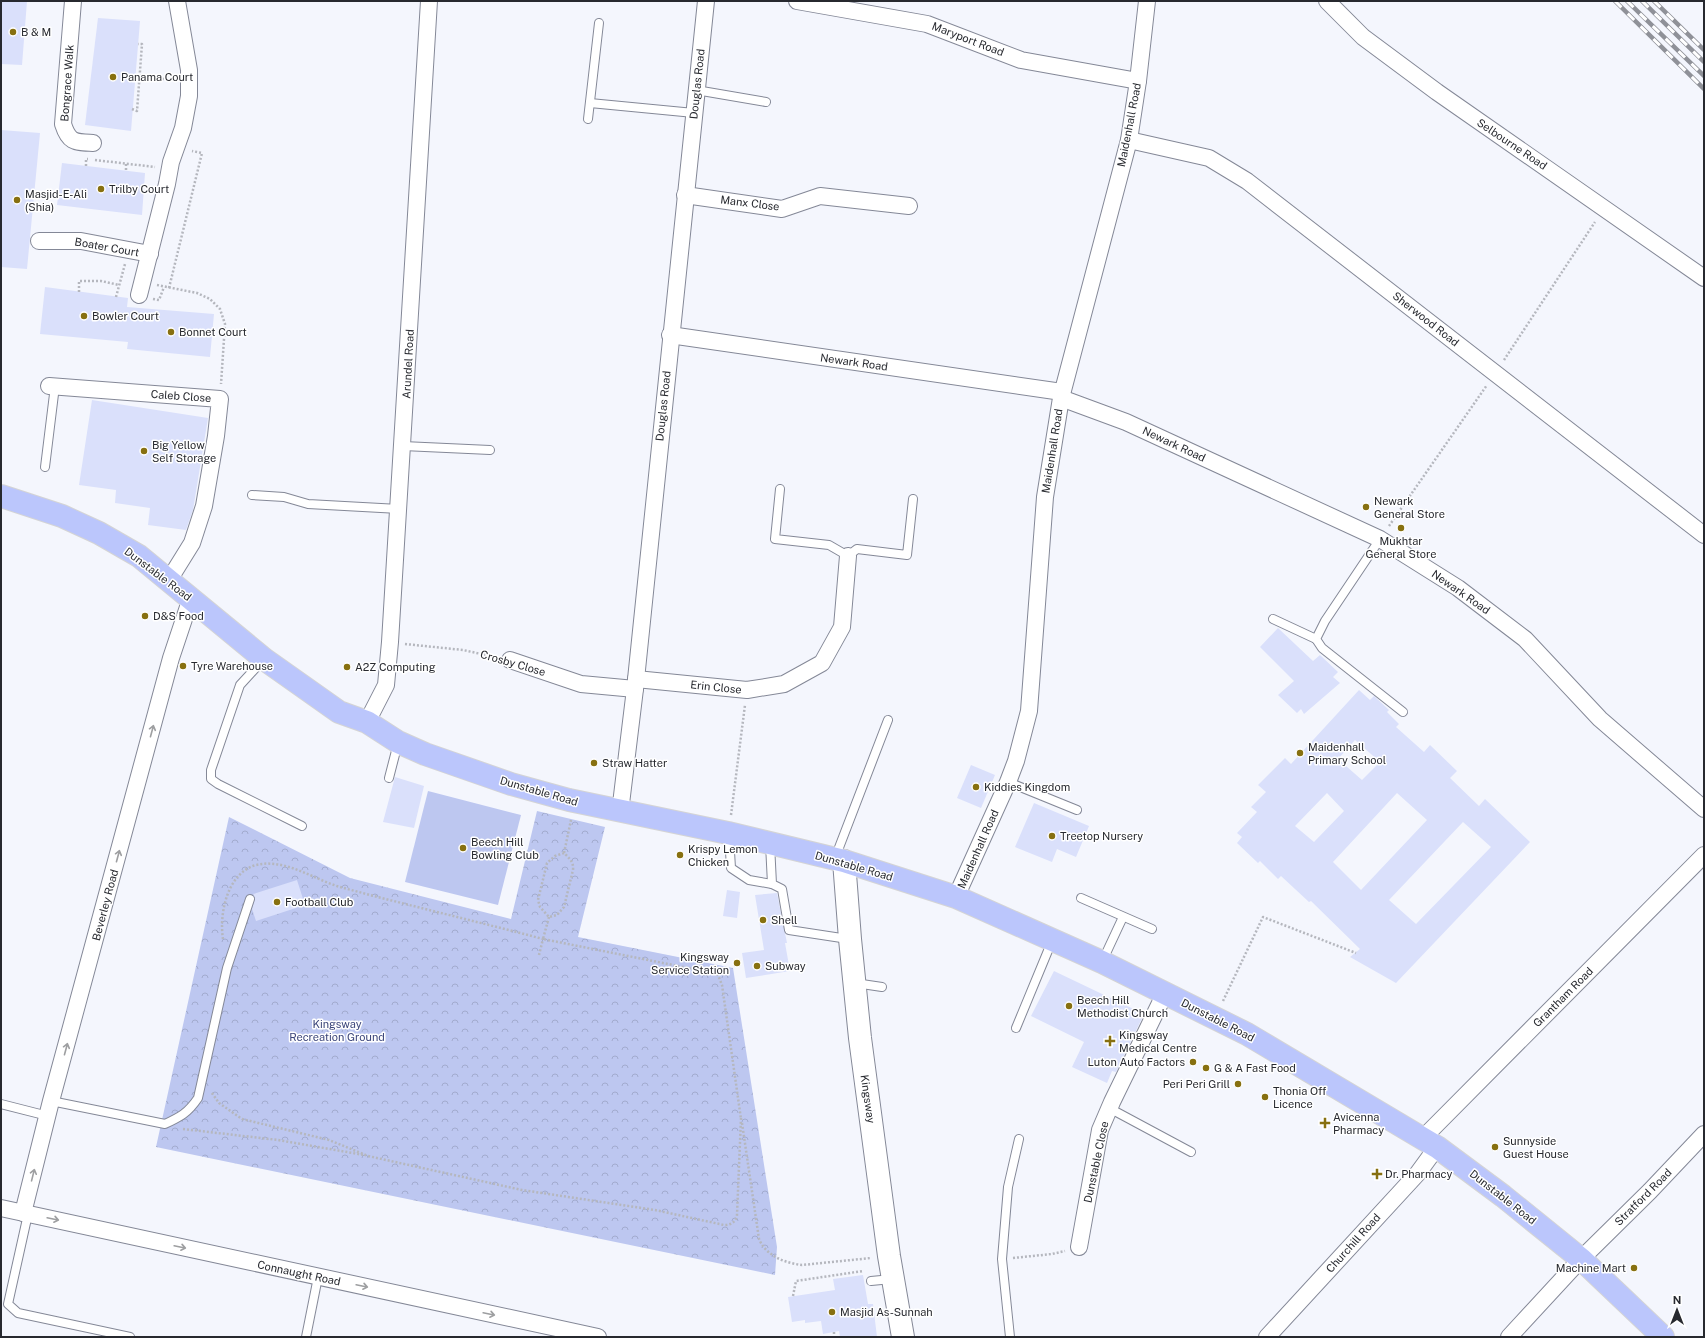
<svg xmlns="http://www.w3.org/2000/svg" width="1705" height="1338" font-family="'Public Sans',sans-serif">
<defs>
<pattern id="park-crowns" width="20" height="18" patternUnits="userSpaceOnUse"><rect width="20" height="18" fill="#bdc7f0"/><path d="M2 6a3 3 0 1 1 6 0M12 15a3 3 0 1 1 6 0" fill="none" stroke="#a2abce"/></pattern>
</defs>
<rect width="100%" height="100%" fill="#f4f6fd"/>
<path fill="#bdc7f0" d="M 428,791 L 521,815 L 498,905 L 405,882 Z"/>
<path fill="url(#park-crowns)" d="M 537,811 L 605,827 L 578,937 L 733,968 L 777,1247 L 775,1275 L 156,1147 L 229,817 L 350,878 L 511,919 Z"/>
<g fill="#dae0fb" fill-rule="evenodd">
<path d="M 1,1 L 27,1 L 22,65 L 1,64 Z"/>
<path d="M 98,18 L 140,21 L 131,131 L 85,125 Z"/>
<path d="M 1,130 L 40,133 L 27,269 L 1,267 Z"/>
<path d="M 62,163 L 145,173 L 142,215 L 57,205 Z"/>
<path d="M 45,287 L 128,298 L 127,307 L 214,314 L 210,357 L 127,349 L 128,342 L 40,334 Z"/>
<path d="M 92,400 L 208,418 L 193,510 L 186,530 L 148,525 L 150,508 L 115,503 L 116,490 L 79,485 Z"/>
<path d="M 1278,628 L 1313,661 L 1320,655 L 1338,672 L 1333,677 L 1340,683 L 1304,714 L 1301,709 L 1297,713 L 1278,695 L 1294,681 L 1260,647 Z"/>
<path d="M 1359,690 L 1370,700 L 1374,696 L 1389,710 L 1387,712 L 1399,724 L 1396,727 L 1424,752 L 1430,745 L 1457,771 L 1450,778 L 1479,806 L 1485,799 L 1530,842 L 1396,983 L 1350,957 L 1360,949 L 1311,901 L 1309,902 L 1281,876 L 1278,879 L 1260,861 L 1258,863 L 1237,843 L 1242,837 L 1237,833 L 1257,812 L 1251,807 L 1266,792 L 1258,785 L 1285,758 L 1291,764 ZM 1355,740 L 1380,762 L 1362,780 L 1338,759 ZM 1327,793 L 1344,811 L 1314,842 L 1295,826 ZM 1397,793 L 1427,820 L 1361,890 L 1333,862 ZM 1463,822 L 1491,847 L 1416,924 L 1389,900 Z"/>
<path d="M 971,765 L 995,775 L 981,808 L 957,798 Z"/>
<path d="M 395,777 L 424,786 L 414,828 L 383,822 Z"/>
<path d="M 1034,803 L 1089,826 L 1076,857 L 1057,849 L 1052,862 L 1015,847 Z"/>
<path d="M 297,880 L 305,905 L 256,921 L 252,909 L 255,898 L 253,894 Z"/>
<path d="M 727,890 L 740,892 L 737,918 L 723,916 Z"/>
<path d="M 777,893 L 787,943 L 785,943 L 790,971 L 746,978 L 742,953 L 764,950 L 755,895 Z"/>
<path d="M 1054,971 L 1144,1014 L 1116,1072 L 1112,1071 L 1107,1083 L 1072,1067 L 1084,1042 L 1031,1016 Z"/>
<path d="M 863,1275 L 868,1304 L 873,1304 L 877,1337 L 840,1337 L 839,1331 L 823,1334 L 821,1321 L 805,1323 L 805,1320 L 792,1322 L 788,1297 L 835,1290 L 833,1279 Z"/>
</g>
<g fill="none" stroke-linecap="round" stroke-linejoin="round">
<defs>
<g id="lane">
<path d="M 696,90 L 766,102"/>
<path d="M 590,103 L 694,113"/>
<path d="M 588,119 L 599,23"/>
<path d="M 403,446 L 490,450"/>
<path d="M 45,467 L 55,386"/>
<path d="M 780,489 L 775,539 L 829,545 L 848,556 L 857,549 L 907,555 L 913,499"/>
<path d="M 252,495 L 284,497 L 308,504 L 399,509"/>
<path d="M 1380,539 L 1325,621 L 1316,639 L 1322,648 L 1403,712"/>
<path d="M 1273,619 L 1316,639"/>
<path d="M 263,660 L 240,685 L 211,770 L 211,779 L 218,784 L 302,826"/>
<path d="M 389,778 L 398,743"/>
<path d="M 1008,782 L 1077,810"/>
<path d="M 729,835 L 731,868 L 749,880 L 772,884"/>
<path d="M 770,844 L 772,884 L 782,889 L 789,930 L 848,939"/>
<path d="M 835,858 L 888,720"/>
<path d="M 1081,898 L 1152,929"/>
<path d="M 1102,962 L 1123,917"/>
<path d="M 855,983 L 882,987"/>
<path d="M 1016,1028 L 1052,941"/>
<path d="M 51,1101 L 165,1124 C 180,1117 188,1113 198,1098 L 227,968 L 250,899"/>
<path d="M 1,1104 L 48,1116"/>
<path d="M 1109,1108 L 1191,1152"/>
<path d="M 28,1214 L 8,1304 L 18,1313 L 130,1337"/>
<path d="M 871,1281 L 892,1279"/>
<path d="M 306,1337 L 318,1277"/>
<path d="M 1010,1337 L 1002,1259 L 1008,1187 L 1019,1139"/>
</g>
<g id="street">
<path d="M 73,1 L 63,124 C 69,143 75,142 93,143"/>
<path d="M 797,1 L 927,24 L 1021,60 L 1138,81"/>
<path d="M 1327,1 L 1363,37 L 1437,92 L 1704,278"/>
<path d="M 1129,140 L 1209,158 L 1247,181 L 1704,535"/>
<path d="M 685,195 L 782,209 L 820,196 L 909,206"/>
<path d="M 39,241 L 81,241 L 150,254"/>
<path d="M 139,295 L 167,184 L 171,162 L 183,128 L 189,96 L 189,70 L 177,1"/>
<path d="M 670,335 L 1062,392"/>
<path d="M 49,386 L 220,399 L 216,436 L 204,506 L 192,543 L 169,580"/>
<path d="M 1061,398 L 1126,422 L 1380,539 L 1458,588 L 1525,639 L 1600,719 L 1704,809"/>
<path d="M 510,660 L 581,684 L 635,689"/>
<path d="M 636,679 L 747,690 L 784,684 L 822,663 L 842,627 L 848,556"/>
<path d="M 367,722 L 386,685 L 390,642 L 429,1"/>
<path d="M 620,812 L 635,689 L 706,1"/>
<path d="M 956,897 L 1008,782 L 1016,761 L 1029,711 L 1045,497 L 1061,398 L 1129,140 L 1138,81 L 1147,1"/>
<path d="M 1422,1139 L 1704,855"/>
<path d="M 1,1208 L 598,1337"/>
<path d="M 23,1213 L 51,1101 L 171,658 L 191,598"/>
<path d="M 1079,1247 L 1100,1130 L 1112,1102 L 1165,993"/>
<path d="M 1267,1337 L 1418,1173 L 1437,1147"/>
<path d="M 1509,1337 L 1581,1259 L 1650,1191 L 1704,1134"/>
</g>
<path id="secondary" d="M 844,861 L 850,939 L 860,1038 L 889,1256 L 903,1337"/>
<path id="primary" d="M 1,496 L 62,516 L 99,533 L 139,556 L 264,659 L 339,712 L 367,722 L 398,742 L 425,754 L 511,784 L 569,800 L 728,833 L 844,861 L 956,897 L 1102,962 L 1247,1034 L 1437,1147 L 1503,1196 L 1581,1259 L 1663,1337"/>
</defs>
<use href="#lane" stroke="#848897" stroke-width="10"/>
<use href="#street" stroke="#848897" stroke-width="18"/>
<use href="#secondary" stroke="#848897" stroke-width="24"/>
<use href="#primary" stroke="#d4d4d5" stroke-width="24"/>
<g stroke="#b5b7be" stroke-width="2.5" stroke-dasharray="2 2" stroke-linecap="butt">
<path d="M 134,76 L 173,80"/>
<path d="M 132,109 L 137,111 L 142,44 L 138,44"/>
<path d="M 95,160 L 155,167"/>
<path d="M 86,166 L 86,159 L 88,159"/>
<path d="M 126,170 L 126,164"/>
<path d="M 157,285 L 197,293 L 210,299 L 220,309 L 225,324 L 221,384"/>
<path d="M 169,288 L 202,153 L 192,151"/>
<path d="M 79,292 L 79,281 L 101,281 L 119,285"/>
<path d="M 116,297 L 125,264"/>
<path d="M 153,299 L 159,300 L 164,287"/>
<path d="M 1504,360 L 1595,222"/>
<path d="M 1389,526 L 1487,385"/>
<path d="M 405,644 L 463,650 L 495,657"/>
<path d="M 731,815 L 745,705"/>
<path d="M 564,853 L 555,856 L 547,863 L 538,900 L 540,907 L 549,917 L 557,915 L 564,907 L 573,870 C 574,862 569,858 564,853 L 571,820"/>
<path d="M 549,917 L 543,939 L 713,973 L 718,975 L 722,985 L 741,1119"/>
<path d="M 223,939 C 219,914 227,873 256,865 C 285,858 313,879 340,887 C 407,905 475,921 543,939 L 539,955"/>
<path d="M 1223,1001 L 1263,917 L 1356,953"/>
<path d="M 212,1093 L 219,1103 L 242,1119 L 329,1140 L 368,1156 L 522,1190 L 655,1210 L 724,1225 C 731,1225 736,1222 737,1215 L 741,1118"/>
<path d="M 742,1123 L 759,1239 C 766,1256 785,1263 802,1265 L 871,1258"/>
<path d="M 183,1129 L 278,1140 L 364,1155"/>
<path d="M 1013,1258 L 1052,1254 L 1065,1251"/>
<path d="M 793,1296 L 796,1281 L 863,1271"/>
<path d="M 834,1332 L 834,1337"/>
</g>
<use href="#lane" stroke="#fff" stroke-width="8"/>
<use href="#street" stroke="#fff" stroke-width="16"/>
<use href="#secondary" stroke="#fff" stroke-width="22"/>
<use href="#primary" stroke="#bbc6fc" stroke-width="22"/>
<defs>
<g id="rail">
<path d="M 1615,1 L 1704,89"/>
<path d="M 1627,1 L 1704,76"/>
<path d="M 1642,1 L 1704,62"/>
<path d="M 1654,1 L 1704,50"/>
</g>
</defs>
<use href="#rail" stroke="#8f9198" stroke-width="4.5"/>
<use href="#rail" stroke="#fff" stroke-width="3" stroke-dasharray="9" stroke-linecap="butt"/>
</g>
<defs><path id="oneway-shaft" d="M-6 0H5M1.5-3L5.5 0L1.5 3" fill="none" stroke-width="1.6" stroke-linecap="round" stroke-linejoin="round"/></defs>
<g stroke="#9e9fa1">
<use href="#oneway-shaft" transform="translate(152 731) rotate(-75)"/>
<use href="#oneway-shaft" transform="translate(118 856) rotate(-75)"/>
<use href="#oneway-shaft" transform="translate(66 1049) rotate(-75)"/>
<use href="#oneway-shaft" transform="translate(33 1175) rotate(-76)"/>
<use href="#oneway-shaft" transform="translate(53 1219) rotate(12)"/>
<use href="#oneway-shaft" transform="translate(180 1247) rotate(12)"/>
<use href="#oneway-shaft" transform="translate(362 1286) rotate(12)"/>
<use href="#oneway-shaft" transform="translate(489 1314) rotate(12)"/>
</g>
<g fill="#877010" stroke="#fff" stroke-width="1.5">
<circle cx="13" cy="32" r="4"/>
<circle cx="113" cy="77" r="4"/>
<circle cx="101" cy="189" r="4"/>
<circle cx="17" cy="200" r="4"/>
<circle cx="84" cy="316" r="4"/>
<circle cx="171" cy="332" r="4"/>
<circle cx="144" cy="451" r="4"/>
<circle cx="1366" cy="507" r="4"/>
<circle cx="1401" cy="528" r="4"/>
<circle cx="145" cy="616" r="4"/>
<circle cx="183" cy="666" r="4"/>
<circle cx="347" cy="667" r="4"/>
<circle cx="1300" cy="753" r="4"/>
<circle cx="594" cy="763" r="4"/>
<circle cx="976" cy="787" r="4"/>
<circle cx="1052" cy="836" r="4"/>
<circle cx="463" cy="848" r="4"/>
<circle cx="680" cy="855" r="4"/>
<circle cx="277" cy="902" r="4"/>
<circle cx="763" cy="920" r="4"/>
<circle cx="737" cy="963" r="4"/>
<circle cx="757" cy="966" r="4"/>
<circle cx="1069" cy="1006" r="4"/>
<path d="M1108 1035h4v4h4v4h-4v4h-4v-4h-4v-4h4z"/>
<circle cx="1193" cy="1062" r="4"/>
<circle cx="1206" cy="1068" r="4"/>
<circle cx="1238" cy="1084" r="4"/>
<circle cx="1265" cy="1097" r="4"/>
<path d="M1323 1117h4v4h4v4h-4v4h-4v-4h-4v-4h4z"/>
<circle cx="1495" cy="1147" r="4"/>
<path d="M1375 1168h4v4h4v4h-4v4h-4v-4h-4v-4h4z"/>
<circle cx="1634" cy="1268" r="4"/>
<circle cx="832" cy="1312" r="4"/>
</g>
<g text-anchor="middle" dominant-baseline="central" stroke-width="3" stroke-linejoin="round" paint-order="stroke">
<g font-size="11" fill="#27292f" stroke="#fff" text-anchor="start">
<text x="21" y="32">B &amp; M</text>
<text x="121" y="77">Panama Court</text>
<text x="109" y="189">Trilby Court</text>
<text x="25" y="194">Masjid-E-Ali<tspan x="25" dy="13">(Shia)</tspan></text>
<text x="92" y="316">Bowler Court</text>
<text x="179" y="332">Bonnet Court</text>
<text x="152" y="445">Big Yellow<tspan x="152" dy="13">Self Storage</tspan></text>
<text x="1374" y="501">Newark<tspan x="1374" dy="13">General Store</tspan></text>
<text x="1401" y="541" text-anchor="middle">Mukhtar<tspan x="1401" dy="13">General Store</tspan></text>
<text x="153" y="616">D&amp;S Food</text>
<text x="191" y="666">Tyre Warehouse</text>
<text x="355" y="667">A2Z Computing</text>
<text x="1308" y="747">Maidenhall<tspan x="1308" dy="13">Primary School</tspan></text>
<text x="602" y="763">Straw Hatter</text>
<text x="984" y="787">Kiddies Kingdom</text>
<text x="1060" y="836">Treetop Nursery</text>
<text x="471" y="842">Beech Hill<tspan x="471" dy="13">Bowling Club</tspan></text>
<text x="688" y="849">Krispy Lemon<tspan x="688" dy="13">Chicken</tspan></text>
<text x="285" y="902">Football Club</text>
<text x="771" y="920">Shell</text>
<text x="729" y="957" text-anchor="end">Kingsway<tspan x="729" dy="13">Service Station</tspan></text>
<text x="765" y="966">Subway</text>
<text x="1077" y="1000">Beech Hill<tspan x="1077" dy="13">Methodist Church</tspan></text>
<text x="1119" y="1035">Kingsway<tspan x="1119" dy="13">Medical Centre</tspan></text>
<text x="1185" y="1062" text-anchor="end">Luton Auto Factors</text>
<text x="1214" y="1068">G &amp; A Fast Food</text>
<text x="1230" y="1084" text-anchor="end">Peri Peri Grill</text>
<text x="1273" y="1091">Thonia Off<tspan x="1273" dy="13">Licence</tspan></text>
<text x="1333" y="1117">Avicenna<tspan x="1333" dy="13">Pharmacy</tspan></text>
<text x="1503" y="1141">Sunnyside<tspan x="1503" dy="13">Guest House</tspan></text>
<text x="1385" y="1174">Dr. Pharmacy</text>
<text x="1626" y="1268" text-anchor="end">Machine Mart</text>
<text x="840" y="1312">Masjid As-Sunnah</text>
</g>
<g font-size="11" fill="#27292f" stroke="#fff">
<text transform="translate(968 39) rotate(21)">Maryport Road</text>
<text transform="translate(67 83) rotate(-86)">Bongrace Walk</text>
<text transform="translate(697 84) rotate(-84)">Douglas Road</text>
<text transform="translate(1129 125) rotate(-79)">Maidenhall Road</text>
<text transform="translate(1512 144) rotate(34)">Selbourne Road</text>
<text transform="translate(750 203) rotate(7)">Manx Close</text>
<text transform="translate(107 247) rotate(10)">Boater Court</text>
<text transform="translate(1426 319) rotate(38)">Sherwood Road</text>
<text transform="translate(854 362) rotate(8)">Newark Road</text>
<text transform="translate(408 364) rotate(-87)">Arundel Road</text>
<text transform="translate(181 396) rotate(4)">Caleb Close</text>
<text transform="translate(663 406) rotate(-84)">Douglas Road</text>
<text transform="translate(1174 444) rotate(25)">Newark Road</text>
<text transform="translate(1052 451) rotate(-81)">Maidenhall Road</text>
<text transform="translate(158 574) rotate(37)">Dunstable Road</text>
<text transform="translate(1461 592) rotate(35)">Newark Road</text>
<text transform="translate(513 663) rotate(16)">Crosby Close</text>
<text transform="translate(716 687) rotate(6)">Erin Close</text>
<text transform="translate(539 791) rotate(16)">Dunstable Road</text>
<text transform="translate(978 849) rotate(-66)">Maidenhall Road</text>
<text transform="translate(854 866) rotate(16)">Dunstable Road</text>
<text transform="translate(105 905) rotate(-75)">Beverley Road</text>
<text transform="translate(1563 997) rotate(-45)">Grantham Road</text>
<text transform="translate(1218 1020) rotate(27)">Dunstable Road</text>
<text transform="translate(868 1099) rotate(82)">Kingsway</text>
<text transform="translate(1096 1162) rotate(-78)">Dunstable Close</text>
<text transform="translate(1503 1197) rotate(38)">Dunstable Road</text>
<text transform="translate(1643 1197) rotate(-45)">Stratford Road</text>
<text transform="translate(1353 1243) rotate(-48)">Churchill Road</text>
<text transform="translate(299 1273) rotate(12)">Connaught Road</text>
</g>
<g font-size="11" fill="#3b457a" stroke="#fff">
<text x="337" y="1024">Kingsway<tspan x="337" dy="13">Recreation Ground</tspan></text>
</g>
</g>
<rect width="1705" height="1338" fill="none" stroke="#27292f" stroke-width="4"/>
<g transform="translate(1677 1310)" stroke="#ffffff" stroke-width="3" paint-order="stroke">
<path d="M0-3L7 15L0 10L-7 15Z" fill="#27292f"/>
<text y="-6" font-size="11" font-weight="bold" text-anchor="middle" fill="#27292f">N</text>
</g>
</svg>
